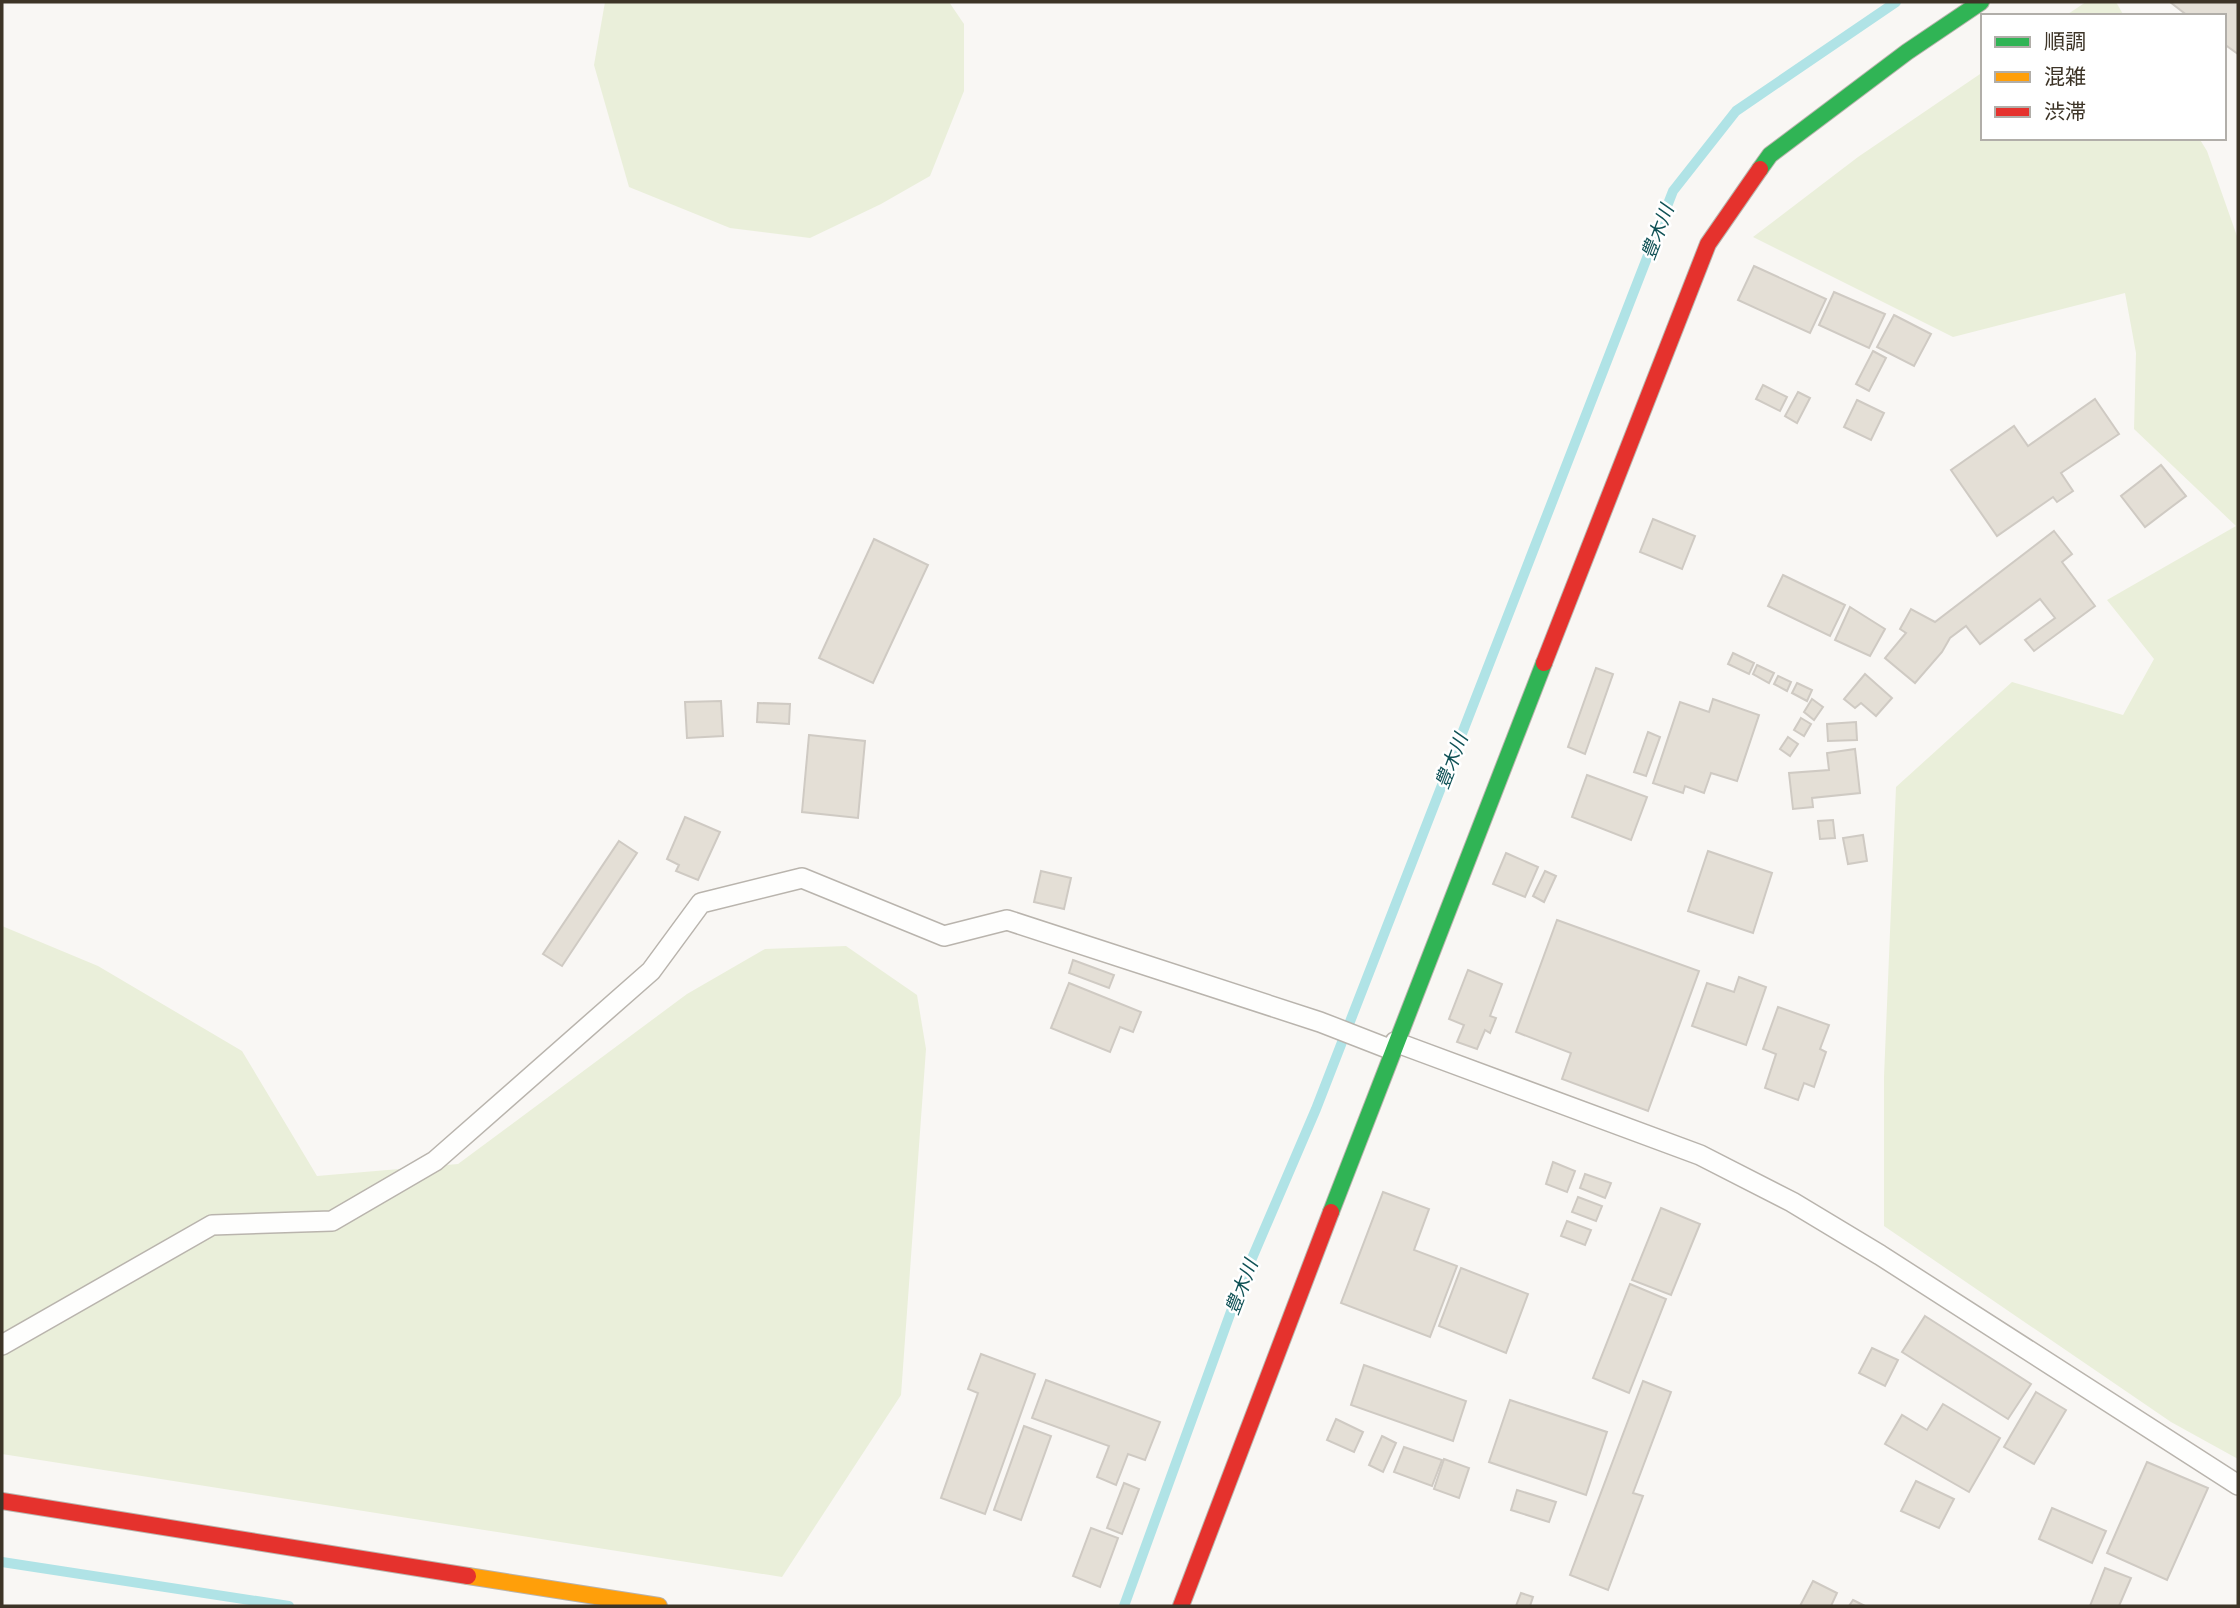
<svg xmlns="http://www.w3.org/2000/svg" width="2240" height="1608" font-family="Ubuntu,'Noto Sans JP',sans-serif">
<rect width="100%" height="100%" fill="#f9f7f4"/>
<g fill="#eaefda">
<path d="M 605,2 L 949,2 L 964,24 L 964,91 L 930,176 L 881,204 L 810,238 L 730,228 L 629,187 L 594,65 Z"/>
<path d="M 2086,2 L 2116,2 L 2124,16 L 2065,16 Z"/>
<path d="M 1983,72 L 1983,138 L 2199,138 L 2207,151 L 2238,239 L 2238,1459 L 2171,1422 L 1884,1226 L 1884,1077 L 1896,787 L 2012,682 L 2123,715 L 2154,659 L 2107,600 L 2236,526 L 2134,429 L 2136,353 L 2125,293 L 1953,337 L 1753,237 L 1858,157 Z"/>
<path d="M 2,926 L 98,966 L 242,1051 L 317,1176 L 458,1164 L 687,994 L 765,949 L 846,946 L 917,995 L 926,1049 L 901,1395 L 782,1577 L 2,1454 Z"/>
</g>
<g fill="none" stroke-linecap="round" stroke-linejoin="round">
<g stroke="#b0e3e6" stroke-width="10">
<path d="M 2,1562 L 289,1606"/>
<path d="M 1124,1606 L 1241,1284 L 1316,1109 L 1673,191 L 1736,111 L 1896,2"/>
</g>
</g>
<g fill="#e4dfd6" stroke="#cfcac3" stroke-width="2">
<path d="M 2170,2 L 2238,2 L 2238,54 L 2224,44 L 2224,16 L 2188,16 Z"/>
<path d="M 1754,266 L 1826,299 L 1810,333 L 1738,300 Z"/>
<path d="M 1834,292 L 1885,314 L 1869,348 L 1819,325 Z"/>
<path d="M 1894,315 L 1931,334 L 1914,366 L 1877,347 Z"/>
<path d="M 1873,351 L 1886,358 L 1869,391 L 1856,384 Z"/>
<path d="M 1763,385 L 1787,397 L 1780,411 L 1756,399 Z"/>
<path d="M 1798,392 L 1810,398 L 1797,423 L 1785,416 Z"/>
<path d="M 2095,399 L 2119,434 L 2061,473 L 2073,491 L 2057,502 L 2053,497 L 1997,536 L 1951,470 L 2014,426 L 2028,446 Z"/>
<path d="M 1857,400 L 1884,413 L 1871,440 L 1844,427 Z"/>
<path d="M 2161,465 L 2186,496 L 2145,527 L 2121,496 Z"/>
<path d="M 1653,519 L 1695,536 L 1682,569 L 1640,552 Z"/>
<path d="M 2054,531 L 2072,554 L 2062,562 L 2095,606 L 2034,651 L 2025,640 L 2055,618 L 2040,599 L 1980,644 L 1966,626 L 1950,638 L 1942,652 L 1915,683 L 1885,658 L 1906,633 L 1900,629 L 1911,609 L 1935,622 Z"/>
<path d="M 874,539 L 928,565 L 873,683 L 819,658 Z"/>
<path d="M 1783,575 L 1845,605 L 1830,636 L 1768,606 Z"/>
<path d="M 1850,607 L 1885,629 L 1870,656 L 1835,640 Z"/>
<path d="M 1733,653 L 1754,663 L 1749,674 L 1728,664 Z"/>
<path d="M 1757,665 L 1774,673 L 1769,683 L 1753,674 Z"/>
<path d="M 1596,668 L 1613,674 L 1585,754 L 1568,747 Z"/>
<path d="M 1865,674 L 1892,698 L 1876,716 L 1861,703 L 1855,708 L 1844,699 Z"/>
<path d="M 1778,676 L 1791,682 L 1787,691 L 1774,684 Z"/>
<path d="M 1797,683 L 1812,690 L 1807,701 L 1792,693 Z"/>
<path d="M 1713,699 L 1759,715 L 1737,781 L 1711,773 L 1704,793 L 1685,786 L 1683,793 L 1653,783 L 1680,702 L 1709,712 Z"/>
<path d="M 1812,699 L 1823,707 L 1814,720 L 1804,712 Z"/>
<path d="M 721,701 L 723,736 L 687,738 L 685,702 Z"/>
<path d="M 758,703 L 790,704 L 789,724 L 757,722 Z"/>
<path d="M 1801,718 L 1811,724 L 1804,736 L 1794,730 Z"/>
<path d="M 1856,722 L 1857,740 L 1828,741 L 1827,724 Z"/>
<path d="M 1648,732 L 1660,737 L 1646,776 L 1634,772 Z"/>
<path d="M 809,735 L 865,741 L 858,818 L 802,812 Z"/>
<path d="M 1788,737 L 1798,744 L 1790,756 L 1780,749 Z"/>
<path d="M 1855,749 L 1860,793 L 1812,798 L 1813,807 L 1793,809 L 1789,773 L 1829,770 L 1827,753 Z"/>
<path d="M 1587,775 L 1647,797 L 1631,840 L 1572,817 Z"/>
<path d="M 685,817 L 720,832 L 698,880 L 676,871 L 679,865 L 667,859 Z"/>
<path d="M 1833,820 L 1835,838 L 1820,839 L 1818,821 Z"/>
<path d="M 1863,835 L 1867,861 L 1848,864 L 1843,838 Z"/>
<path d="M 619,841 L 637,853 L 562,966 L 543,954 Z"/>
<path d="M 1708,851 L 1772,873 L 1753,933 L 1688,911 Z"/>
<path d="M 1506,853 L 1538,867 L 1525,897 L 1493,884 Z"/>
<path d="M 1041,871 L 1071,878 L 1064,909 L 1034,902 Z"/>
<path d="M 1545,871 L 1556,876 L 1544,902 L 1533,896 Z"/>
<path d="M 1557,920 L 1699,971 L 1648,1111 L 1562,1079 L 1571,1053 L 1516,1032 Z"/>
<path d="M 1073,960 L 1114,975 L 1109,988 L 1069,973 Z"/>
<path d="M 1468,970 L 1502,984 L 1490,1016 L 1496,1018 L 1490,1033 L 1485,1030 L 1477,1049 L 1457,1042 L 1464,1025 L 1449,1019 Z"/>
<path d="M 1739,977 L 1766,987 L 1746,1045 L 1692,1026 L 1707,983 L 1734,992 Z"/>
<path d="M 1069,983 L 1141,1012 L 1133,1032 L 1120,1027 L 1110,1052 L 1051,1028 Z"/>
<path d="M 1778,1007 L 1829,1025 L 1820,1049 L 1826,1052 L 1814,1087 L 1804,1083 L 1798,1100 L 1765,1088 L 1776,1054 L 1763,1049 Z"/>
<path d="M 1553,1162 L 1575,1171 L 1567,1192 L 1546,1184 Z"/>
<path d="M 1585,1174 L 1611,1183 L 1605,1198 L 1580,1188 Z"/>
<path d="M 1383,1192 L 1429,1209 L 1414,1250 L 1457,1266 L 1430,1337 L 1341,1303 Z"/>
<path d="M 1578,1197 L 1602,1206 L 1596,1221 L 1572,1212 Z"/>
<path d="M 1661,1208 L 1700,1224 L 1671,1295 L 1632,1280 Z"/>
<path d="M 1567,1221 L 1591,1230 L 1585,1245 L 1561,1236 Z"/>
<path d="M 1461,1268 L 1528,1294 L 1506,1353 L 1439,1326 Z"/>
<path d="M 1630,1284 L 1666,1299 L 1629,1393 L 1593,1378 Z"/>
<path d="M 1925,1316 L 2031,1384 L 2008,1419 L 1902,1352 Z"/>
<path d="M 1872,1348 L 1898,1360 L 1885,1386 L 1859,1373 Z"/>
<path d="M 981,1354 L 1035,1374 L 985,1514 L 941,1498 L 978,1393 L 968,1389 Z"/>
<path d="M 1364,1365 L 1466,1401 L 1453,1441 L 1351,1405 Z"/>
<path d="M 1046,1380 L 1160,1422 L 1145,1460 L 1128,1454 L 1116,1485 L 1097,1477 L 1109,1446 L 1032,1418 Z"/>
<path d="M 1643,1381 L 1671,1392 L 1633,1493 L 1643,1496 L 1608,1590 L 1570,1575 Z"/>
<path d="M 2036,1392 L 2066,1410 L 2034,1464 L 2004,1447 Z"/>
<path d="M 1510,1400 L 1607,1432 L 1586,1495 L 1489,1462 Z"/>
<path d="M 1943,1404 L 2000,1438 L 1969,1492 L 1885,1444 L 1902,1415 L 1927,1430 Z"/>
<path d="M 1336,1419 L 1363,1432 L 1354,1452 L 1327,1440 Z"/>
<path d="M 1024,1426 L 1051,1436 L 1021,1520 L 994,1510 Z"/>
<path d="M 1382,1436 L 1396,1443 L 1383,1472 L 1369,1465 Z"/>
<path d="M 1404,1447 L 1442,1460 L 1432,1486 L 1394,1472 Z"/>
<path d="M 1444,1459 L 1469,1468 L 1459,1498 L 1434,1489 Z"/>
<path d="M 2147,1462 L 2208,1488 L 2167,1580 L 2107,1553 Z"/>
<path d="M 1916,1481 L 1954,1499 L 1939,1528 L 1901,1511 Z"/>
<path d="M 1124,1483 L 1139,1489 L 1122,1534 L 1107,1528 Z"/>
<path d="M 1517,1490 L 1556,1502 L 1549,1522 L 1511,1510 Z"/>
<path d="M 2052,1508 L 2106,1531 L 2092,1563 L 2039,1539 Z"/>
<path d="M 1091,1528 L 1118,1538 L 1100,1587 L 1073,1576 Z"/>
<path d="M 2105,1568 L 2131,1578 L 2119,1606 L 2090,1606 Z"/>
<path d="M 1813,1581 L 1837,1593 L 1831,1606 L 1800,1606 Z"/>
<path d="M 1521,1593 L 1533,1597 L 1530,1606 L 1516,1606 Z"/>
<path d="M 1853,1600 L 1865,1606 L 1849,1606 Z"/>
</g>
<g fill="none" stroke-linecap="round" stroke-linejoin="round">
<defs>
<g id="lane">
<path d="M 1395,1042 L 1700,1155 L 1792,1202 L 1880,1255 L 2238,1485"/>
<path d="M 2,1345 L 212,1225 L 332,1221 L 435,1161 L 651,971 L 701,903 L 802,878 L 944,936 L 1007,920 L 1320,1022 L 1392,1050"/>
</g>
<g id="fast">
<path d="M 1760,169 L 1770,155 L 1907,52 L 1981,2"/>
<path d="M 1331,1212 L 1544,663"/>
</g>
<path id="slow" d="M 468,1576 L 659,1606"/>
<g id="jam">
<path d="M 1544,663 L 1708,244 L 1760,169"/>
<path d="M 2,1501 L 468,1576"/>
<path d="M 1181,1606 L 1331,1212"/>
</g>
</defs>
<use href="#lane" stroke="#b9b4ad" stroke-width="22"/>
<use href="#fast" stroke="#b9b4ad" stroke-width="18"/>
<use href="#slow" stroke="#b9b4ad" stroke-width="18"/>
<use href="#jam" stroke="#b9b4ad" stroke-width="18"/>
<use href="#lane" stroke="#fefefd" stroke-width="19"/>
<use href="#fast" stroke="#30b455" stroke-width="16"/>
<use href="#slow" stroke="#ff9f0a" stroke-width="16"/>
<use href="#jam" stroke="#e5322d" stroke-width="16"/>
</g>
<g text-anchor="middle" dominant-baseline="central" stroke-width="5" stroke-linejoin="round" paint-order="stroke">
<g font-size="19" font-style="italic" fill="#105256" stroke="#fff">
<text transform="translate(1657 232) rotate(-69)">豊木川</text>
<text transform="translate(1451 761) rotate(-69)">豊木川</text>
<text transform="translate(1241 1287) rotate(-69)">豊木川</text>
</g>
</g>
<rect width="2240" height="1608" fill="none" stroke="#3d3427" stroke-width="7"/>
<rect x="1981" y="14" width="245" height="126" fill="#ffffff" stroke="#b1aea9" stroke-width="2"/>
<rect x="1995" y="37" width="35" height="10" fill="#30b455" stroke="#b1aea9" stroke-width="2"/>
<text x="2044" y="49" font-size="21" fill="#3d3427">順調</text>
<rect x="1995" y="72" width="35" height="10" fill="#ff9f0a" stroke="#b1aea9" stroke-width="2"/>
<text x="2044" y="84" font-size="21" fill="#3d3427">混雑</text>
<rect x="1995" y="107" width="35" height="10" fill="#e5322d" stroke="#b1aea9" stroke-width="2"/>
<text x="2044" y="119" font-size="21" fill="#3d3427">渋滞</text>
</svg>
